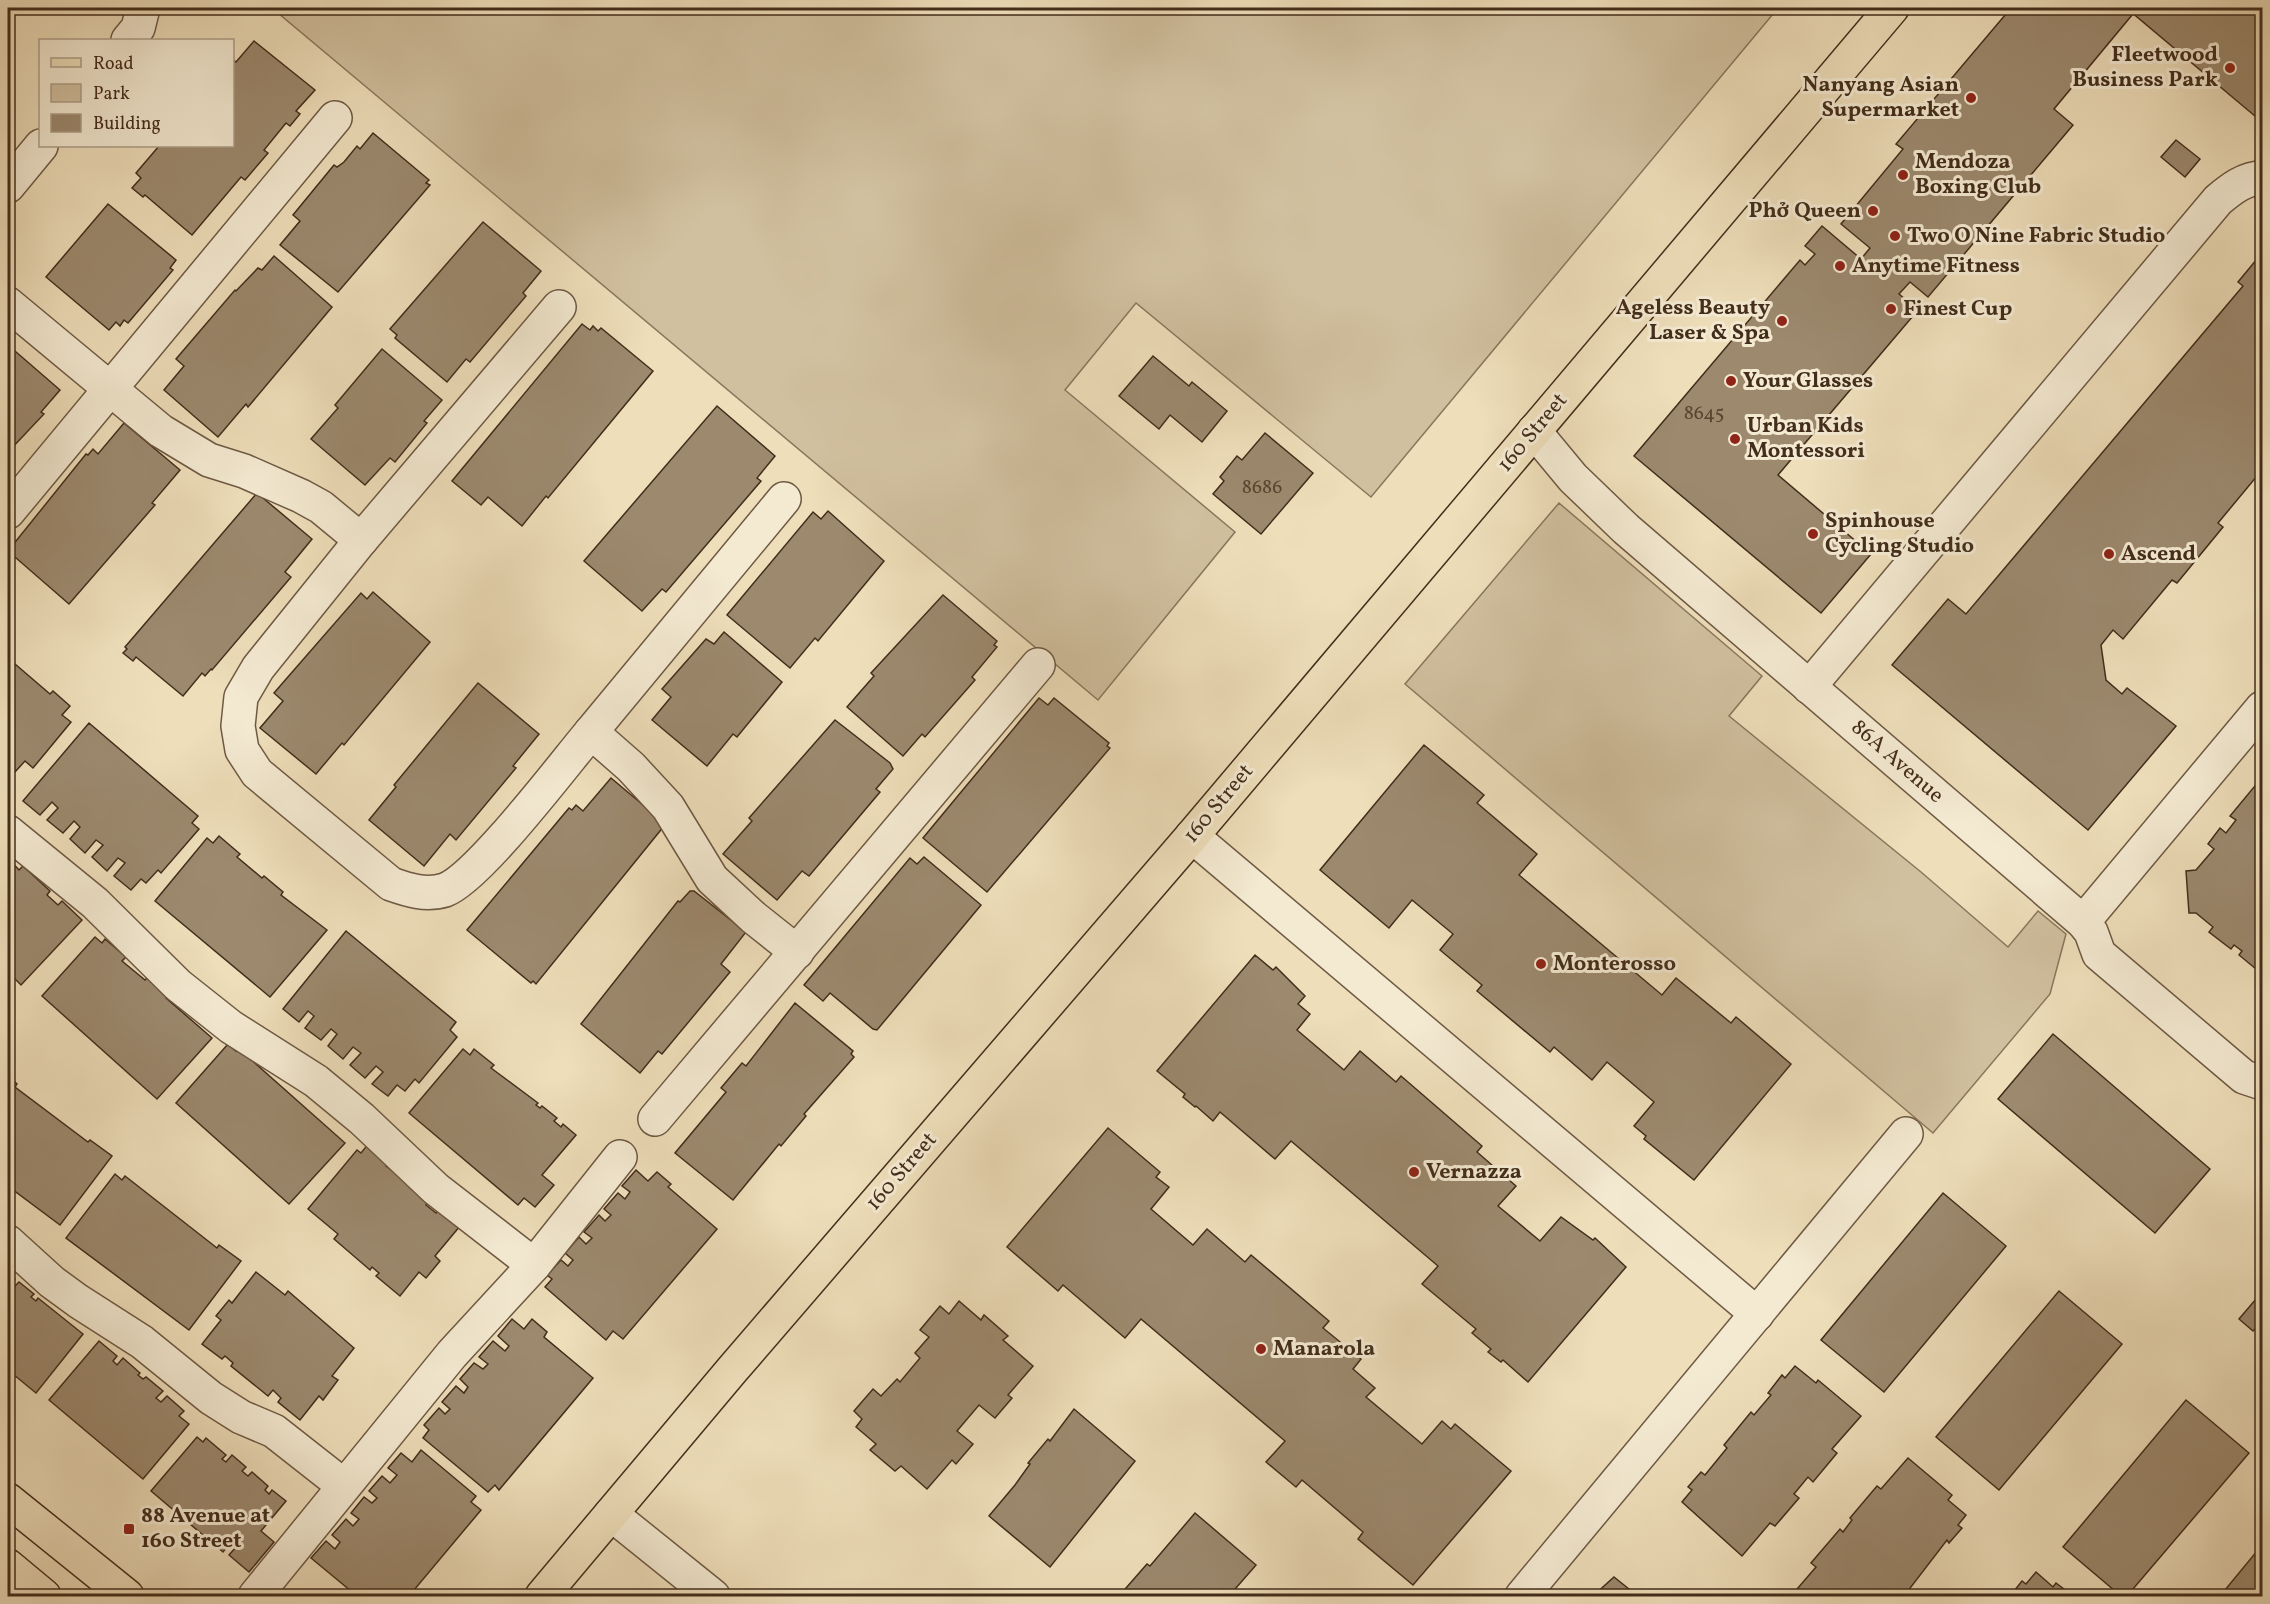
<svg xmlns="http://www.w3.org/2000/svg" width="2270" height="1604" font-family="Vollkorn,serif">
<rect width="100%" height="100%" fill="#eedeba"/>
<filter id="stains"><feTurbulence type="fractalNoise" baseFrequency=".00333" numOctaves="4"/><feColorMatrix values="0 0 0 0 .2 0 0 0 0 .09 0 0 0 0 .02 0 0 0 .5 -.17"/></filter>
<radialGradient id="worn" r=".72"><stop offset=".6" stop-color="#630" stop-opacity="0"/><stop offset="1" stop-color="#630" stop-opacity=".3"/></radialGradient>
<g fill="#d1c09f" stroke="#8a765d" stroke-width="1.5">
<path d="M 272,8 L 1778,8 L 1371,497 L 1136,303 L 1065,390 L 1235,532 L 1098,700 Z"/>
<path d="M 1559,503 L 1762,676 L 1729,716 L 1921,872 L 2008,947 L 2038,911 L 2066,934 L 2050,994 L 1933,1133 L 1405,684 Z"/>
</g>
<g fill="#9c896e" stroke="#432d1b" stroke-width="1.5">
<path d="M 8,8 L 19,8 L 8,21 Z"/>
<path d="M 2011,8 L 2123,8 L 2132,15 L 2054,109 L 2073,125 L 1928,297 L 1910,282 L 1899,294 L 1918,310 L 1778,475 L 1871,554 L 1821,613 L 1634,456 L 1800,260 L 1805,265 L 1815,254 L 1805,246 L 1822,226 L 1861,259 L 1870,248 L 1841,224 L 1903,149 L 1896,144 Z"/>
<path d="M 2123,8 L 2262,8 L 2262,122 L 2131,12 Z"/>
<path d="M 254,41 L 315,90 L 296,111 L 300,114 L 290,126 L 286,123 L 264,150 L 268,153 L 245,180 L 241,177 L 192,235 L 145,195 L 143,197 L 132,188 L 141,178 L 136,173 L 159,146 L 232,146 L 232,59 L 236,62 Z"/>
<path d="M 373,133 L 429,180 L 426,183 L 430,185 L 338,292 L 280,245 L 300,221 L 293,215 L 334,165 L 337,167 L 344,162 L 357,146 L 360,149 Z"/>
<path d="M 2176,140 L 2200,159 L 2185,177 L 2161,157 Z"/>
<path d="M 108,204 L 176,260 L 170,268 L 173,270 L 128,323 L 124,320 L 120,326 L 116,322 L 109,330 L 46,277 Z"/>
<path d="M 483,222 L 541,271 L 523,293 L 526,296 L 470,362 L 466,359 L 447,382 L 395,338 L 397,335 L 390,329 Z"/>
<path d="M 2262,253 L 2262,452 L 2260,455 L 2262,457 L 2262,470 L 2218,523 L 2223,527 L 2177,583 L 2172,580 L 2123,639 L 2113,630 L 2101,645 L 2106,680 L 2122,694 L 2127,688 L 2176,726 L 2088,830 L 1892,665 L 1948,599 L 1966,614 L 2243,286 L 2238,282 Z"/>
<path d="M 274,256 L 332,307 L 248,407 L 246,404 L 218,437 L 164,390 L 184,366 L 176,359 L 235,290 L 236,291 L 258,268 L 262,270 Z"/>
<path d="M 582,324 L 590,330 L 593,326 L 598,331 L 601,328 L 653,371 L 548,498 L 546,496 L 522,526 L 488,497 L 481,505 L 452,481 Z"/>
<path d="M 8,345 L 60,390 L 41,412 L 44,414 L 10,450 L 14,453 L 8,461 Z"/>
<path d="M 382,349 L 442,400 L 424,421 L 427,423 L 395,462 L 390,458 L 365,485 L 311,439 L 338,408 L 335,405 Z"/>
<path d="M 1153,356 L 1189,386 L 1192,382 L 1227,411 L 1202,442 L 1170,415 L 1159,429 L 1119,396 Z"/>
<path d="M 717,406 L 775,456 L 757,478 L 761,481 L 666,592 L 662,589 L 642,611 L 584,561 Z"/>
<path d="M 124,423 L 180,470 L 152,503 L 155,505 L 69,604 L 8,551 L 86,454 L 88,455 L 93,449 L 98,454 Z"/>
<path d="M 1265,433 L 1313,473 L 1261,534 L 1213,494 L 1224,481 L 1220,477 L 1237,456 L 1242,460 Z"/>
<path d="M 257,493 L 312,539 L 285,572 L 291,577 L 212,670 L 211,669 L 205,676 L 202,673 L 183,696 L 136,657 L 133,661 L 123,653 L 127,649 L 125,647 Z"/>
<path d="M 828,511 L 884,561 L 818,641 L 815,638 L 790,668 L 727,615 L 813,512 L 821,519 Z"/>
<path d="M 373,592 L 430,642 L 344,745 L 342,743 L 316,774 L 260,728 L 283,701 L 274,693 L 361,593 L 367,599 Z"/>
<path d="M 943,595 L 997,641 L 994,645 L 997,647 L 972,677 L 975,680 L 925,737 L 922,734 L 903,756 L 847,707 L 874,676 L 871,673 Z"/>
<path d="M 724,632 L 782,682 L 737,737 L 733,734 L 707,766 L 652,720 L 671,697 L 662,689 L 706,639 L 714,644 Z"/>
<path d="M 8,658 L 50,694 L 53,691 L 70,706 L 62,715 L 71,722 L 33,768 L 25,761 L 15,772 L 8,766 Z"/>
<path d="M 478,683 L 539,734 L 513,766 L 516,768 L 456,840 L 450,834 L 424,866 L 369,820 L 396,787 L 394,785 Z"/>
<path d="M 1039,698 L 1048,705 L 1054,698 L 1109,743 L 1107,746 L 1110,748 L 987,892 L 923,838 Z"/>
<path d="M 835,720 L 890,763 L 893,769 L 876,789 L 880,792 L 809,876 L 802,871 L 777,900 L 723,854 L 752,821 L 749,818 Z"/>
<path d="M 89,723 L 198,816 L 192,823 L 199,829 L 161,873 L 158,870 L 146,883 L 141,879 L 131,890 L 114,876 L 125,863 L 118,858 L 107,871 L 92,857 L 103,845 L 96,840 L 85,853 L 70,839 L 80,827 L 74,821 L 63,833 L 47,820 L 58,808 L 52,802 L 40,815 L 23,801 Z"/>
<path d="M 1424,745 L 1484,795 L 1477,803 L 1537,854 L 1519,875 L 1662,995 L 1676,978 L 1731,1023 L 1736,1017 L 1791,1064 L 1694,1180 L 1644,1139 L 1646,1136 L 1634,1126 L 1654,1102 L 1607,1062 L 1592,1080 L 1554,1047 L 1550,1052 L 1477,991 L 1482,985 L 1440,950 L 1453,934 L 1412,900 L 1389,928 L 1320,870 Z"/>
<path d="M 611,778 L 662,821 L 664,826 L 536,984 L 533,981 L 531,983 L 467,930 L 569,808 L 572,810 L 576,805 L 583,811 Z"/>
<path d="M 2259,781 L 2262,784 L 2262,974 L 2239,955 L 2242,951 L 2234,945 L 2231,949 L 2209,932 L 2213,927 L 2196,913 L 2189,913 L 2186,871 L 2196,870 L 2214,849 L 2208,844 L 2220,828 L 2226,833 L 2236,820 L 2230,816 Z"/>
<path d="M 219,836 L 240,854 L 237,857 L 262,878 L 264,876 L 283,892 L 281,895 L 327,930 L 270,997 L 155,901 L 207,838 L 213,843 Z"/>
<path d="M 8,851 L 11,854 L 8,858 L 19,870 L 23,866 L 50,891 L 47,895 L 58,905 L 62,901 L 82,920 L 21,985 L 8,972 Z"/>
<path d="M 924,857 L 981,905 L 877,1030 L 873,1029 L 830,993 L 823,1001 L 804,985 L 910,858 L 917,864 Z"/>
<path d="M 690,891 L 694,891 L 746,932 L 721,964 L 730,972 L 662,1054 L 658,1051 L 640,1073 L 581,1024 L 678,901 L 680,902 Z"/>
<path d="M 346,931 L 456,1022 L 450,1030 L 457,1037 L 419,1083 L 415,1079 L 405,1091 L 397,1085 L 388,1096 L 372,1084 L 383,1072 L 376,1066 L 365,1078 L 350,1065 L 361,1053 L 353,1047 L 343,1059 L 328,1046 L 337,1034 L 331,1029 L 321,1040 L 305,1028 L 314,1016 L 308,1011 L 299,1022 L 283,1009 Z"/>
<path d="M 95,937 L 102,943 L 105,939 L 126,957 L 122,961 L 145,980 L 148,977 L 169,995 L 166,998 L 212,1038 L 157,1099 L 42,996 Z"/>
<path d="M 1255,955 L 1273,970 L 1276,967 L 1305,996 L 1298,1004 L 1310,1014 L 1297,1030 L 1344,1070 L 1360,1051 L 1396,1082 L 1401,1076 L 1482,1146 L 1477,1152 L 1516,1186 L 1498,1206 L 1540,1241 L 1561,1217 L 1593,1240 L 1595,1238 L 1626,1267 L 1528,1382 L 1503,1360 L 1501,1362 L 1488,1352 L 1491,1349 L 1472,1333 L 1476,1329 L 1422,1284 L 1438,1266 L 1291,1141 L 1275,1159 L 1220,1112 L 1213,1121 L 1196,1106 L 1195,1107 L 1183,1097 L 1185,1094 L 1157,1071 Z"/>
<path d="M 795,1003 L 853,1051 L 851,1054 L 854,1057 L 804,1114 L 806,1116 L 781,1146 L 779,1144 L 733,1200 L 675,1153 L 726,1092 L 721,1088 L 742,1063 L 746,1066 Z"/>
<path d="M 2053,1034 L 2210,1169 L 2155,1233 L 1998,1099 Z"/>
<path d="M 228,1044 L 236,1051 L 238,1048 L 345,1143 L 289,1204 L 176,1103 Z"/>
<path d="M 463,1049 L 470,1055 L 474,1049 L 494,1065 L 491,1068 L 538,1103 L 536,1105 L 540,1108 L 542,1106 L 557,1118 L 554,1121 L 561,1127 L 563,1124 L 576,1135 L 542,1175 L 554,1185 L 535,1207 L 524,1198 L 518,1205 L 409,1113 Z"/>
<path d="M 8,1076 L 17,1084 L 15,1087 L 88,1142 L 90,1140 L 112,1156 L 60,1225 L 8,1186 Z"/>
<path d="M 1108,1128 L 1160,1172 L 1156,1177 L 1169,1187 L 1151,1209 L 1193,1245 L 1207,1229 L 1245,1262 L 1251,1255 L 1329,1321 L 1323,1328 L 1361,1359 L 1353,1369 L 1375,1388 L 1366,1397 L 1422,1444 L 1442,1421 L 1451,1429 L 1455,1424 L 1511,1471 L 1413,1585 L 1358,1539 L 1363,1532 L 1302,1480 L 1296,1487 L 1266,1462 L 1285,1441 L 1141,1319 L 1125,1338 L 1063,1285 L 1058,1291 L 1007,1247 Z"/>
<path d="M 369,1143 L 390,1161 L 386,1166 L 432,1198 L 426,1205 L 436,1213 L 439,1209 L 460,1226 L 435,1256 L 440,1261 L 426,1278 L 419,1272 L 400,1296 L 376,1276 L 379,1273 L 372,1267 L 370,1270 L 334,1239 L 338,1234 L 308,1209 L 357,1150 L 361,1153 Z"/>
<path d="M 636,1170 L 648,1181 L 657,1172 L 671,1184 L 668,1187 L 717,1229 L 623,1339 L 613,1331 L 606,1340 L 545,1287 L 552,1279 L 547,1275 L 561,1260 L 568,1266 L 573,1260 L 565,1253 L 579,1237 L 586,1244 L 592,1238 L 584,1232 L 599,1215 L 605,1221 L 611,1215 L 604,1209 L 618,1193 L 625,1199 L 630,1192 L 622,1186 Z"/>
<path d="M 115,1174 L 122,1180 L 125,1176 L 217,1248 L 219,1245 L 241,1261 L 189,1330 L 66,1238 Z"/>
<path d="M 1943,1193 L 2006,1246 L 1884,1392 L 1821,1340 Z"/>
<path d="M 256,1272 L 285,1295 L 288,1291 L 354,1348 L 332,1376 L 338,1380 L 323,1400 L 319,1396 L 300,1420 L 278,1402 L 281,1398 L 273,1390 L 268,1396 L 231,1366 L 233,1363 L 225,1356 L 222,1359 L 202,1344 L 221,1320 L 216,1316 L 229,1300 L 232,1303 Z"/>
<path d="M 8,1273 L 15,1279 L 12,1284 L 15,1286 L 19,1282 L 34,1294 L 31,1297 L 36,1301 L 38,1298 L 83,1334 L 36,1393 L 8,1370 Z"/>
<path d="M 2059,1291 L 2122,1344 L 1999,1490 L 1936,1437 Z"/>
<path d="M 2262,1292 L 2262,1326 L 2260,1324 L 2253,1331 L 2239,1319 Z"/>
<path d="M 959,1301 L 981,1320 L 984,1315 L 1008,1336 L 1003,1340 L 1033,1366 L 1008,1395 L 1012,1398 L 995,1418 L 979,1405 L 957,1431 L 973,1444 L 956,1464 L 952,1460 L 927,1489 L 901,1466 L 895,1471 L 870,1450 L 876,1444 L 856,1427 L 862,1419 L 854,1411 L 873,1389 L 881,1396 L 897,1379 L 900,1382 L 920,1358 L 915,1353 L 929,1337 L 920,1330 L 940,1306 L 949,1314 Z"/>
<path d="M 512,1319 L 524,1329 L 532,1319 L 547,1332 L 544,1337 L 593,1378 L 499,1490 L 495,1485 L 488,1492 L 423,1438 L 429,1430 L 424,1425 L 439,1408 L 445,1414 L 450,1409 L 442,1402 L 456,1386 L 464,1393 L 468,1387 L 460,1379 L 474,1363 L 483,1369 L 488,1364 L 479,1357 L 493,1341 L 505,1351 L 509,1346 L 498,1336 Z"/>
<path d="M 99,1341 L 117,1356 L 113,1361 L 117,1365 L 123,1358 L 140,1373 L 138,1375 L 143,1379 L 146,1377 L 163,1391 L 156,1398 L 161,1402 L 167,1396 L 184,1411 L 179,1416 L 189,1424 L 143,1479 L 49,1400 Z"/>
<path d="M 1795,1366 L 1816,1383 L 1818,1380 L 1861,1416 L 1832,1449 L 1837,1453 L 1813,1482 L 1808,1477 L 1794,1494 L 1799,1498 L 1775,1526 L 1770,1523 L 1742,1556 L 1682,1502 L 1692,1490 L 1688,1487 L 1701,1472 L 1705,1475 L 1727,1448 L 1724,1445 L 1751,1412 L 1754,1415 L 1771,1395 L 1768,1393 L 1782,1375 L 1785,1378 Z"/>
<path d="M 2186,1400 L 2249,1453 L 2127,1596 L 2121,1596 L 2063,1547 Z"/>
<path d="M 1074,1409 L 1135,1461 L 1050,1567 L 989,1516 L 1015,1485 L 1030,1464 L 1028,1463 L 1048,1439 L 1050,1441 Z"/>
<path d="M 197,1437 L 203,1442 L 206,1438 L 226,1455 L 222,1459 L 226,1462 L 232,1455 L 246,1467 L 242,1471 L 248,1476 L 252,1472 L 268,1486 L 265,1490 L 269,1494 L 272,1490 L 286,1501 L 261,1531 L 274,1542 L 249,1572 L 229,1555 L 237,1546 L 232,1541 L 223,1552 L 151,1491 Z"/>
<path d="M 421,1450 L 476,1496 L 471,1502 L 481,1510 L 409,1596 L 357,1596 L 311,1558 L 326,1541 L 335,1549 L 340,1542 L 332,1535 L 346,1519 L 353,1526 L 359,1519 L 351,1513 L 364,1497 L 372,1503 L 377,1498 L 369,1491 L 382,1476 L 390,1483 L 397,1475 L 388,1468 L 401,1453 L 412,1462 Z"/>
<path d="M 1908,1458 L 1952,1495 L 1948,1500 L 1966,1515 L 1958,1525 L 1962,1528 L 1949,1543 L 1947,1540 L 1904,1596 L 1791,1596 L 1816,1567 L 1811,1563 L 1840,1529 L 1843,1532 L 1852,1520 L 1850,1518 L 1877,1486 L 1881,1489 Z"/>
<path d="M 1195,1513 L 1256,1565 L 1229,1596 L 1119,1596 L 1147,1564 L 1150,1566 Z"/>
<path d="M 2262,1545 L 2262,1596 L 2220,1596 Z"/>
<path d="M 2036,1572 L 2053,1587 L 2056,1583 L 2073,1596 L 2010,1596 L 2022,1581 L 2026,1584 Z"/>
<path d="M 1614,1577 L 1634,1593 L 1637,1590 L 1644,1596 L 1593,1596 Z"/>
</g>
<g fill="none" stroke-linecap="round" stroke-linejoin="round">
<defs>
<g id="minor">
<path d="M 128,40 L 138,28 L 143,8"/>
<path d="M 8,186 L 41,146"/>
<path d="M 8,304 L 161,431 L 209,460 L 244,471 L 301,496 L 321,507 L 361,540"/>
<path d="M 559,307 L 361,540 L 258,668 L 241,697 L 238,726 L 242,750 L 257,773 L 391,884 C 408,890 426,896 445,890 C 478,878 564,764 591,732 L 631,767 L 668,807 L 712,879 L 753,917 L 797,952"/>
<path d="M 1534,431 L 1573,478 L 1626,529 L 2083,922 L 2091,932 L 2099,954 L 2244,1077 L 2262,1083"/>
<path d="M 8,512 L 335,118"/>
<path d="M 1809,687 L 2218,200 C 2231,189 2245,178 2262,178"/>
<path d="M 591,732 L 784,499"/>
<path d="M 8,832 L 95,903 L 178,985 L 231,1027 L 316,1081 L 362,1119 L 436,1189 L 534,1265"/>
<path d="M 1192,836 L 1757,1314"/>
<path d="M 2083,922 L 2262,708"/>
<path d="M 655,1119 L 1038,665"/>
<path d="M 8,1242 L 52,1282 L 78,1301 L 142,1342 L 211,1398 L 241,1417 L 274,1431 L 344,1486"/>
<path d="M 611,1514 L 713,1596"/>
<path d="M 255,1596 L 452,1354 L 534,1265 L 620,1157"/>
<path d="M 1522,1596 L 1906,1134"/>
</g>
<g id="major">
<path d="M 8,1500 L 127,1596"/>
<path d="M 8,1566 L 44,1596"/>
<path d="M 542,1596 L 732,1370 L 1192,836 L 1892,8"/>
</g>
</defs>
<use href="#minor" stroke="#6e5943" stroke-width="36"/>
<use href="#major" stroke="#432d1b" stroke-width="36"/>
<use href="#minor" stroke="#f4ead2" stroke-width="33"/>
<use href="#major" stroke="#eedeba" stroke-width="33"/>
</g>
<g fill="#8f2418" stroke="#f4ead2" stroke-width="2">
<circle cx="2230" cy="68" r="6"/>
<circle cx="1971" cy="98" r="6"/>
<circle cx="1903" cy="175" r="6"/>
<circle cx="1873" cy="211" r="6"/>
<circle cx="1895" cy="236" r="6"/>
<circle cx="1840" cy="266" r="6"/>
<circle cx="1891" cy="309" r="6"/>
<circle cx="1782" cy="321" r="6"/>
<circle cx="1731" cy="381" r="6"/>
<circle cx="1735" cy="439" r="6"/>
<circle cx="1813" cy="534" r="6"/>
<circle cx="2109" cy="554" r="6"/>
<circle cx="1541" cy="964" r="6"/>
<circle cx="1414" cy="1172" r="6"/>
<circle cx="1261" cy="1349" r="6"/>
<rect x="123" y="1523" width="12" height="12" rx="3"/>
</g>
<g text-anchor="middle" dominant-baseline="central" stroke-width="6" stroke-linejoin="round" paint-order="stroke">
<g font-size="20" fill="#594430">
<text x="1704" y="414">8645</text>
<text x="1262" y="488">8686</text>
</g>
<g font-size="22" font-weight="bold" fill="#432d1b" stroke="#f4ead2" text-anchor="start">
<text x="2218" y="55" text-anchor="end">Fleetwood<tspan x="2218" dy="25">Business Park</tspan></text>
<text x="1959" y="85" text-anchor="end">Nanyang Asian<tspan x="1959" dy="25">Supermarket</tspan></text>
<text x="1915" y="162">Mendoza<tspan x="1915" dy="25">Boxing Club</tspan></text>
<text x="1861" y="211" text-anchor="end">Phở Queen</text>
<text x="1907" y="236">Two O Nine Fabric Studio</text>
<text x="1852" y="266">Anytime Fitness</text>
<text x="1770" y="308" text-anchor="end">Ageless Beauty<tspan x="1770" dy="25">Laser &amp; Spa</tspan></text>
<text x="1903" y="309">Finest Cup</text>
<text x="1743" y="381">Your Glasses</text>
<text x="1747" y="426">Urban Kids<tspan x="1747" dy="25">Montessori</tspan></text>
<text x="1825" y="521">Spinhouse<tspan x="1825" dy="25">Cycling Studio</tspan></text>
<text x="2121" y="554">Ascend</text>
<text x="1553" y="964">Monterosso</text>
<text x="1426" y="1172">Vernazza</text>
<text x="1273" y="1349">Manarola</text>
<text x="141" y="1516">88 Avenue at<tspan x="141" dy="25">160 Street</tspan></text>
</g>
<g font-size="22" fill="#432d1b" stroke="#f4ead2">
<text transform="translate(1533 433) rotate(-50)">160 Street</text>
<text transform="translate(1897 762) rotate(41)">86A Avenue</text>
<text transform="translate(1219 804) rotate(-50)">160 Street</text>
<text transform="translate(902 1172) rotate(-49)">160 Street</text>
</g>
</g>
<rect width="2270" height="1604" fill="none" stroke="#eedeba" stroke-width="30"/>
<rect x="9" y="9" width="2252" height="1586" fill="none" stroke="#432d1b" stroke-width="3"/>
<rect x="15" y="15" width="2240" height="1574" fill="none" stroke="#432d1b" stroke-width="1.5"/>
<rect x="39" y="39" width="195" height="108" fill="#f4ead2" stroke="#ad9e89" stroke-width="1.5"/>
<rect x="51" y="58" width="30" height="9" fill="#eedeba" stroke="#ad9e89" stroke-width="1.5"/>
<text x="93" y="69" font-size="18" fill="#432d1b">Road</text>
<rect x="51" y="84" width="30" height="18" fill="#d1c09f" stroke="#ad9e89" stroke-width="1.5"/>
<text x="93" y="99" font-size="18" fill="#432d1b">Park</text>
<rect x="51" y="114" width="30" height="18" fill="#9c896e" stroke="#ad9e89" stroke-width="1.5"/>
<text x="93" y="129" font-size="18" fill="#432d1b">Building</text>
<rect width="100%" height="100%" filter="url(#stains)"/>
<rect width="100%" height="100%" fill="url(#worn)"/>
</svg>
